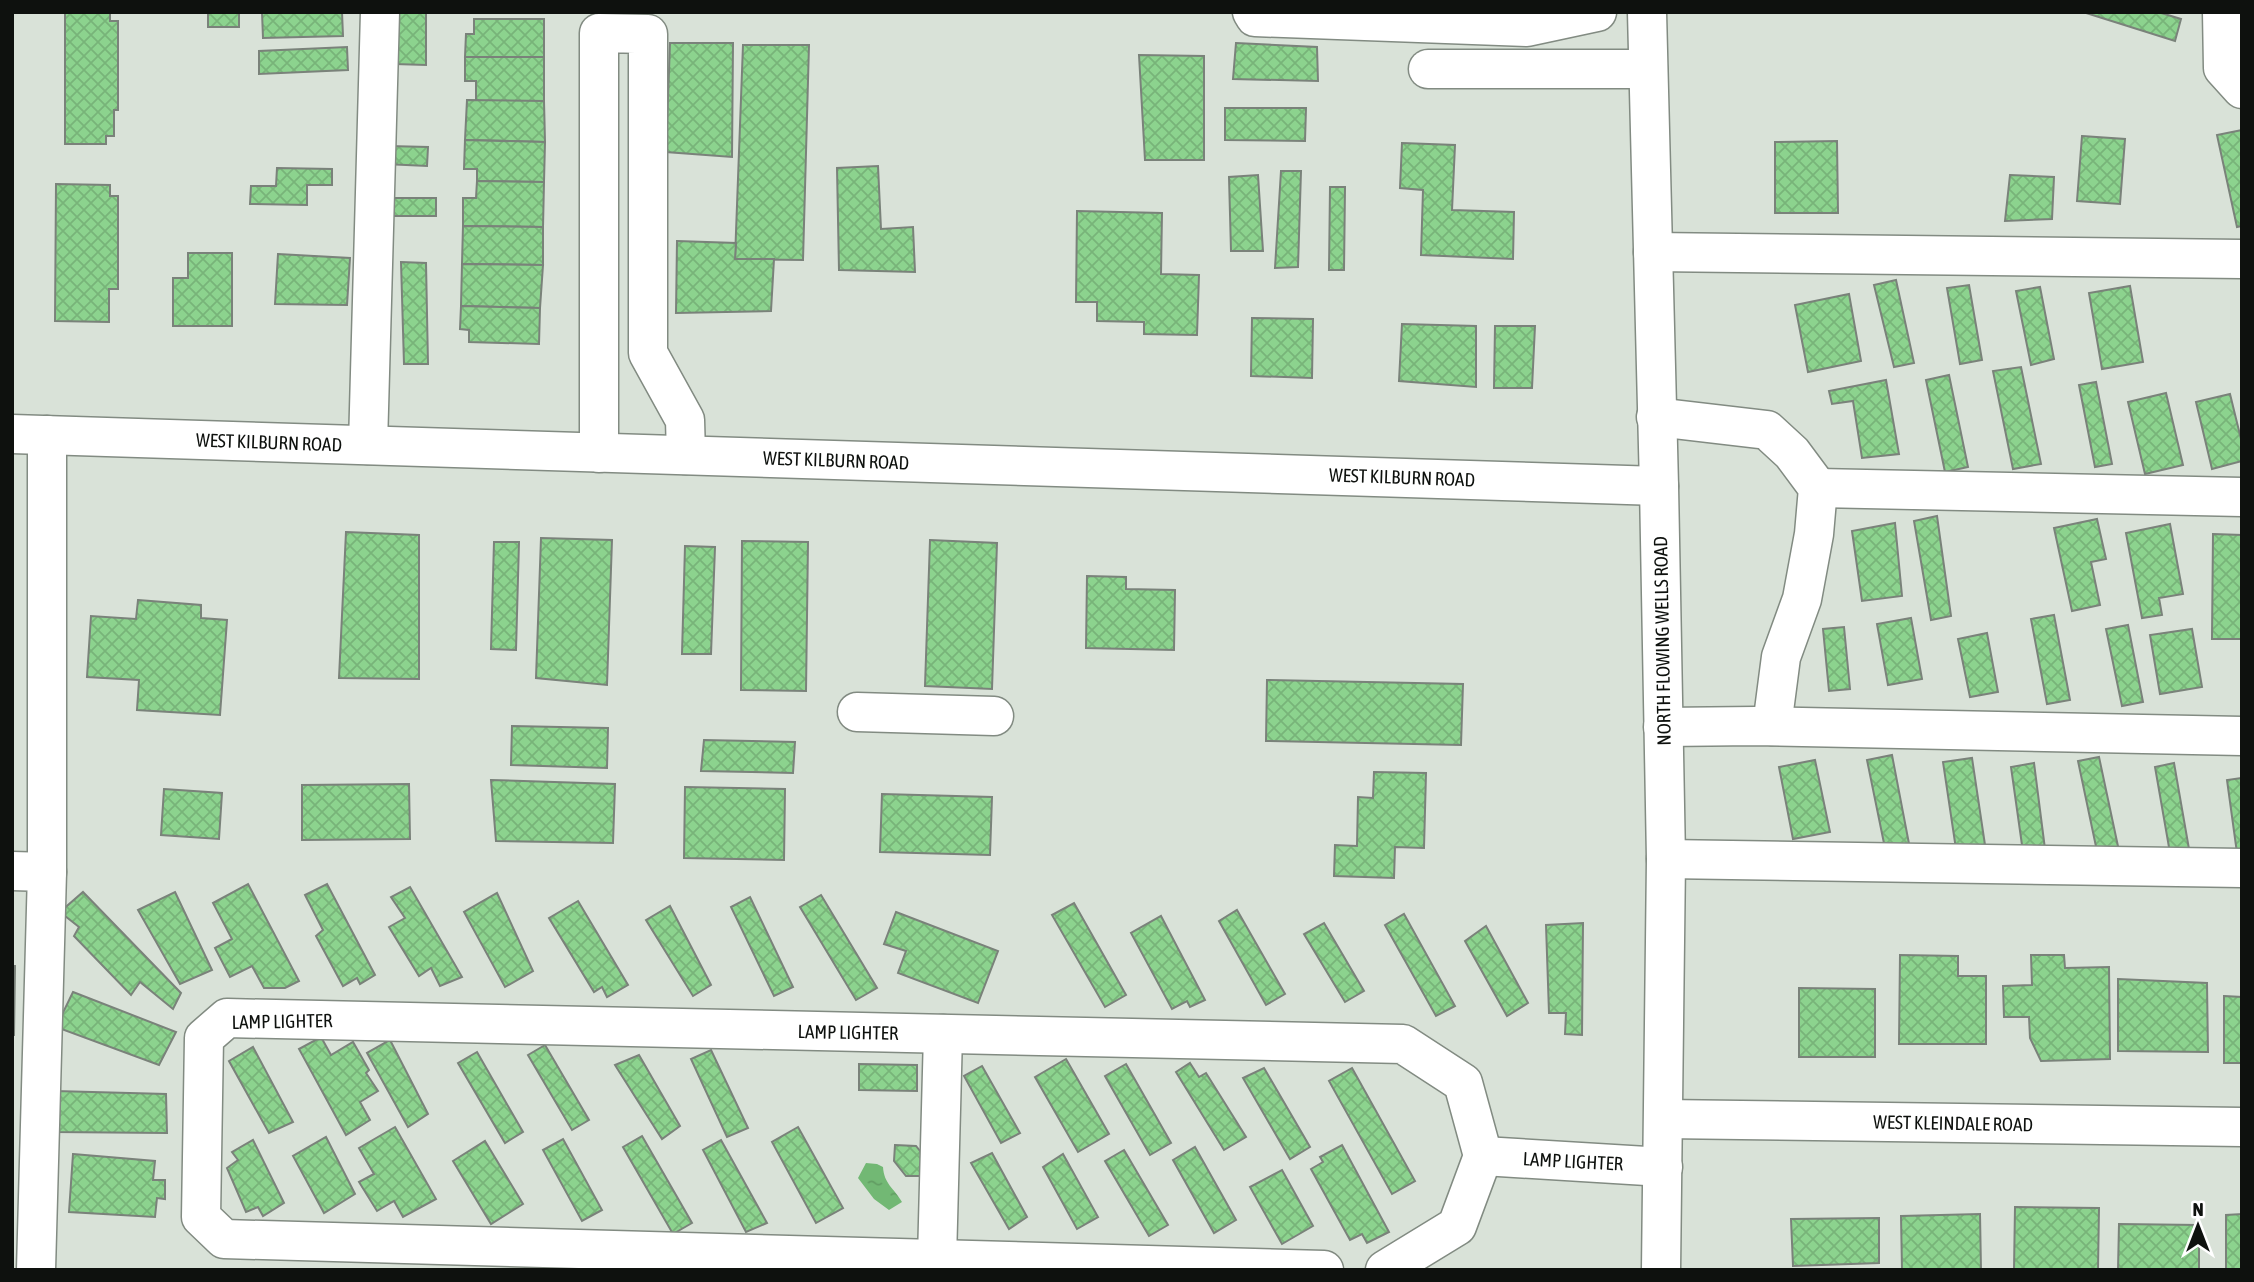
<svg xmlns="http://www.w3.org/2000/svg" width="2254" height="1282" font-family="'Asap Condensed',sans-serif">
<defs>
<pattern id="water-ripples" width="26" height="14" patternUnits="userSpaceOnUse" patternTransform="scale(1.75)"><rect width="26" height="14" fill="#72b874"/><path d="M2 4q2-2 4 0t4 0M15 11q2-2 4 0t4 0" fill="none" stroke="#629d63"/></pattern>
<pattern id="building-cross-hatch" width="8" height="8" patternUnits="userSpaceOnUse" patternTransform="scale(1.75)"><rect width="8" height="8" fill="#8cd38e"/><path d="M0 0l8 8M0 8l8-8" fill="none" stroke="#78b479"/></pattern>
</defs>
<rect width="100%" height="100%" fill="#d9e2d8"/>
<path fill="url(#water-ripples)" d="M 866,1163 L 877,1164 L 883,1167 C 884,1184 894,1188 902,1202 L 889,1210 L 874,1199 L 858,1178 Z"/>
<g fill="url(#building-cross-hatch)" stroke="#7a827a" stroke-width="2">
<path d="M 65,12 L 110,12 L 110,21 L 118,21 L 118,110 L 114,110 L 114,136 L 106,136 L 106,144 L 65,144 Z"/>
<rect x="208" y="12" width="31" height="15"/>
<path d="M 262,12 L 342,12 L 343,36 L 263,38 Z"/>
<path d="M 398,12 L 426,12 L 426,65 L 395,64 Z"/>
<path d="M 2083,12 L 2158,12 L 2181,19 L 2175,41 Z"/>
<path d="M 474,19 L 544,19 L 544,57 L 465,57 L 466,34 L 474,34 Z"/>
<path d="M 670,43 L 733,43 L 732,157 L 666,152 Z"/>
<path d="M 1236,43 L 1317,47 L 1318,81 L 1233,79 Z"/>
<path d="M 743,45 L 809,45 L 803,260 L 735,259 Z"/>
<path d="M 347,47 L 348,70 L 259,74 L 259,51 Z"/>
<path d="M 1139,55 L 1204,56 L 1204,160 L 1145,160 Z"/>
<path d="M 465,57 L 544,57 L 544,101 L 476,101 L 476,81 L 465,81 Z"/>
<path d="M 467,100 L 544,101 L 545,142 L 465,140 Z"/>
<path d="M 1225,108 L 1306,108 L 1305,141 L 1225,140 Z"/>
<path d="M 2242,130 L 2242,226 L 2237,227 L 2217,135 Z"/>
<path d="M 2082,136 L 2125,139 L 2120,204 L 2077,201 Z"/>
<path d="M 465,140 L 545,142 L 544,182 L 477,181 L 477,169 L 464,169 Z"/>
<path d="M 1837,141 L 1838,213 L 1775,213 L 1775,142 Z"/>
<path d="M 1402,143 L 1455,145 L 1452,210 L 1514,212 L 1513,259 L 1421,255 L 1423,190 L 1400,188 Z"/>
<path d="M 388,146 L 428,147 L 427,166 L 385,164 Z"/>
<path d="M 878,166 L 881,229 L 913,227 L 915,272 L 839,270 L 837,168 Z"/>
<path d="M 277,168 L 332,169 L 332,185 L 307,185 L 307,205 L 250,204 L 251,186 L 276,186 Z"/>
<path d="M 1281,171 L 1301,171 L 1298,267 L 1275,268 Z"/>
<path d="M 1258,175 L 1263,251 L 1231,251 L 1229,177 Z"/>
<path d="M 2010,175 L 2054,177 L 2052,219 L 2005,221 Z"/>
<path d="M 477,181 L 544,182 L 543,227 L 463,226 L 463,198 L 476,198 Z"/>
<path d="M 56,184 L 110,185 L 110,196 L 118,196 L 118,289 L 109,289 L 109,322 L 55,321 Z"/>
<path d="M 1330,187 L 1345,187 L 1344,270 L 1329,270 Z"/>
<rect x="381" y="198" width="55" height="18"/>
<path d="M 1077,211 L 1162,213 L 1161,274 L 1199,275 L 1197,335 L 1144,334 L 1144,322 L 1097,321 L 1097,302 L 1076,302 Z"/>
<path d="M 463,226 L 543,227 L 543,265 L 462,264 Z"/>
<path d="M 677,241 L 736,243 L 735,259 L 774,259 L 771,311 L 676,313 Z"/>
<path d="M 188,253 L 232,253 L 232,326 L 173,326 L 173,278 L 188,278 Z"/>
<path d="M 278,254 L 350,258 L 347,305 L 275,304 Z"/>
<path d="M 401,262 L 426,263 L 428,364 L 404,364 Z"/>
<path d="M 462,264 L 543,265 L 540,308 L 461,306 Z"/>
<path d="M 1896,280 L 1914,363 L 1894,367 L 1874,285 Z"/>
<path d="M 1969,285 L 1982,360 L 1960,364 L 1947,288 Z"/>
<path d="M 2130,286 L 2143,362 L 2102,369 L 2089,293 Z"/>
<path d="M 2040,287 L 2054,359 L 2031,365 L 2016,291 Z"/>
<path d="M 1849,294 L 1861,361 L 1808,372 L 1795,305 Z"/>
<path d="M 461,306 L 540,308 L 539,344 L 469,342 L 469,330 L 460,329 Z"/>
<path d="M 1252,318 L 1313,319 L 1312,378 L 1251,376 Z"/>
<path d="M 1402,324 L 1476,326 L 1476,387 L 1399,381 Z"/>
<path d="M 1495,326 L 1535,326 L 1532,388 L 1494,388 Z"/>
<path d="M 2021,367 L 2041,464 L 2013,469 L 1993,371 Z"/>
<path d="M 1949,375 L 1968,467 L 1945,472 L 1926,380 Z"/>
<path d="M 1886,380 L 1899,454 L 1862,458 L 1853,401 L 1832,404 L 1829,391 Z"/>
<path d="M 2096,382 L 2112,464 L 2095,467 L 2079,385 Z"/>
<path d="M 2166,393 L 2183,465 L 2145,474 L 2128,402 Z"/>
<path d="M 2230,394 L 2242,443 L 2242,461 L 2212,469 L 2196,402 Z"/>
<path d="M 1937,516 L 1951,616 L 1931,620 L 1914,521 Z"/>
<path d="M 2097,519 L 2106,559 L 2091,562 L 2100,605 L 2072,611 L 2054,528 Z"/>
<path d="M 1895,523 L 1902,596 L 1862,601 L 1852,531 Z"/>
<path d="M 2170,524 L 2183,594 L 2159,598 L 2162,615 L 2142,618 L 2126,533 Z"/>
<path d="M 346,532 L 419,535 L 419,679 L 339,678 Z"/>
<path d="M 2213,534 L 2242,535 L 2242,639 L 2212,639 Z"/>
<path d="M 541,538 L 612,540 L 607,685 L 536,678 Z"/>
<path d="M 930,540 L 997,543 L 992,689 L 925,686 Z"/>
<path d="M 742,541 L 808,542 L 806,691 L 741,690 Z"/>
<path d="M 494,542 L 519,542 L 516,650 L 491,649 Z"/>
<path d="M 685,546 L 715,547 L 711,654 L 682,654 Z"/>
<path d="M 1087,576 L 1126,577 L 1126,589 L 1175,590 L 1174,650 L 1086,648 Z"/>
<path d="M 138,600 L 201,605 L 201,618 L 227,620 L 220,715 L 137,710 L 139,680 L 87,677 L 91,616 L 136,619 Z"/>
<path d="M 2054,615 L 2070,700 L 2047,704 L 2031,619 Z"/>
<path d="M 1911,618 L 1922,679 L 1888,685 L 1877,624 Z"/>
<path d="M 2128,625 L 2143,702 L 2122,706 L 2106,629 Z"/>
<path d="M 1844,627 L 1850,689 L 1829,691 L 1823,629 Z"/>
<path d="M 2192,629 L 2202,687 L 2160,694 L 2150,635 Z"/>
<path d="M 1987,633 L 1998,692 L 1970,697 L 1958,639 Z"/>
<path d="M 1267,680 L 1463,684 L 1461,745 L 1266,741 Z"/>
<path d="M 512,726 L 608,728 L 607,768 L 511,765 Z"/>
<path d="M 704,740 L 795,742 L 793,773 L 701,771 Z"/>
<path d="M 1892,755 L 1910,849 L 1886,853 L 1867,760 Z"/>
<path d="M 2099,757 L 2119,851 L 2098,856 L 2078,761 Z"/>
<path d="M 1972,758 L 1985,845 L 1956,849 L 1943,762 Z"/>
<path d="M 1815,760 L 1830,832 L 1793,839 L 1779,767 Z"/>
<path d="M 2034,763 L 2045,849 L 2023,852 L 2011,767 Z"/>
<path d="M 2174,763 L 2189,849 L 2170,853 L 2155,767 Z"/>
<path d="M 1374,772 L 1426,773 L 1424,848 L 1395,847 L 1394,878 L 1334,876 L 1335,845 L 1357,846 L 1358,797 L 1373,798 Z"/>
<path d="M 2242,778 L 2242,853 L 2237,853 L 2227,780 Z"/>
<path d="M 491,780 L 615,784 L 613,843 L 496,841 Z"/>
<path d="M 409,784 L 410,839 L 302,840 L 302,785 Z"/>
<path d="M 685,787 L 785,789 L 784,860 L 684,858 Z"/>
<path d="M 164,789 L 222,793 L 219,839 L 161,835 Z"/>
<path d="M 882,794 L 992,797 L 990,855 L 880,852 Z"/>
<path d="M 248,884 L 299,981 L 285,988 L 264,988 L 252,966 L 230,977 L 215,948 L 232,939 L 213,903 Z"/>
<path d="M 327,884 L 375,975 L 360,984 L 357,978 L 343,986 L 316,936 L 323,930 L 305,895 Z"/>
<path d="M 410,887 L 462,977 L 440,986 L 431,968 L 419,976 L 389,927 L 405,918 L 391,897 Z"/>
<path d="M 83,892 L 181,993 L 173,1009 L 140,982 L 131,995 L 74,936 L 79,927 L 60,912 Z"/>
<path d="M 175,892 L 212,970 L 180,984 L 138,910 Z"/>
<path d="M 497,893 L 533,971 L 505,987 L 464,912 Z"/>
<path d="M 821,895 L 877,988 L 856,1000 L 800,907 Z"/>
<path d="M 750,897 L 793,987 L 774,996 L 731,907 Z"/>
<path d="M 578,901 L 628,985 L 607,997 L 602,987 L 594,992 L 549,918 Z"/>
<path d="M 1074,903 L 1126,995 L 1105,1007 L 1052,915 Z"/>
<path d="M 670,906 L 711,985 L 693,996 L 646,920 Z"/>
<path d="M 1237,910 L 1285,994 L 1266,1005 L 1219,921 Z"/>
<path d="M 896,912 L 998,951 L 978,1003 L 898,973 L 906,951 L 884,944 Z"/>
<path d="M 1404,914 L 1455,1006 L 1436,1016 L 1385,925 Z"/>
<path d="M 1161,916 L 1205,1000 L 1190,1007 L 1187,1001 L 1172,1009 L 1131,933 Z"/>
<path d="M 1324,923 L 1364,991 L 1345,1002 L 1304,934 Z"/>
<path d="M 1583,923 L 1582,1035 L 1565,1034 L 1566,1013 L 1549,1013 L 1546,925 Z"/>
<path d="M 1486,926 L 1528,1003 L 1507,1016 L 1465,941 Z"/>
<path d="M 1900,955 L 1958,956 L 1958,976 L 1986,976 L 1986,1044 L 1899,1044 Z"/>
<path d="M 2031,955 L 2064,955 L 2065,968 L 2109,967 L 2110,1059 L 2041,1061 L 2030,1038 L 2029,1017 L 2004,1017 L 2003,986 L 2032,985 Z"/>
<path d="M 12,966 L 15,966 L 14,1035 L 12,1035 Z"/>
<path d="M 2118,979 L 2207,983 L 2208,1052 L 2118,1051 Z"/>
<path d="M 1799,988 L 1875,989 L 1875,1057 L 1799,1057 Z"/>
<path d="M 73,992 L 176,1032 L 159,1065 L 56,1027 Z"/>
<path d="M 2224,996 L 2242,997 L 2242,1063 L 2224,1063 Z"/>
<path d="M 321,1037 L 331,1055 L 353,1042 L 369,1070 L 366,1073 L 378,1091 L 360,1102 L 370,1120 L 346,1135 L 299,1049 Z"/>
<path d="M 390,1040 L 428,1114 L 408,1127 L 367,1053 Z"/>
<path d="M 545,1045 L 589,1120 L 572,1130 L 528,1055 Z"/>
<path d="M 253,1047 L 293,1122 L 269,1133 L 229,1061 Z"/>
<path d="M 711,1050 L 748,1128 L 727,1137 L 691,1059 Z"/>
<path d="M 477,1052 L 523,1132 L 505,1143 L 458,1063 Z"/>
<path d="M 639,1055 L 680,1126 L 662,1139 L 615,1065 Z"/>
<path d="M 1066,1059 L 1109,1134 L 1078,1152 L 1035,1077 Z"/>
<path d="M 1190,1063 L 1199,1077 L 1206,1073 L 1246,1137 L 1224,1150 L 1176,1072 Z"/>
<path d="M 859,1064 L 917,1065 L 917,1091 L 859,1090 Z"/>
<path d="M 1126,1064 L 1171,1143 L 1150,1155 L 1105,1076 Z"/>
<path d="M 982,1066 L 1020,1133 L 1001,1143 L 964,1076 Z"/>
<path d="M 1264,1068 L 1310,1147 L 1290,1159 L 1243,1078 Z"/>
<path d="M 1352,1068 L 1415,1181 L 1392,1194 L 1329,1081 Z"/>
<path d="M 55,1091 L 166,1094 L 167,1133 L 54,1132 Z"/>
<path d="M 395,1127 L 436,1199 L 403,1217 L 394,1201 L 377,1211 L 359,1182 L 374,1174 L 359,1148 Z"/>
<path d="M 798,1127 L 843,1208 L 816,1223 L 772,1142 Z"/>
<path d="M 642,1136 L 692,1223 L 673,1234 L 623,1147 Z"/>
<path d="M 326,1137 L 355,1194 L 324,1213 L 293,1156 Z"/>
<path d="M 563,1139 L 602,1210 L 582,1221 L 543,1150 Z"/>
<path d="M 253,1140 L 284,1203 L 263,1216 L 258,1207 L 246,1212 L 227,1168 L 238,1160 L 232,1152 Z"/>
<path d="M 721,1140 L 767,1223 L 746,1232 L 703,1150 Z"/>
<path d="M 485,1141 L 523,1204 L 491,1224 L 453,1161 Z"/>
<path d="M 895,1145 L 916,1146 L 924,1156 L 922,1176 L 906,1176 L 894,1161 Z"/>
<path d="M 1342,1145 L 1389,1232 L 1367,1243 L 1362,1234 L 1350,1240 L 1311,1169 L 1323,1162 L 1320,1157 Z"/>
<path d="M 1195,1147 L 1236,1220 L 1214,1233 L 1173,1160 Z"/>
<path d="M 1124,1150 L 1168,1225 L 1149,1236 L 1105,1161 Z"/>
<path d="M 992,1153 L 1027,1217 L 1009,1229 L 971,1163 Z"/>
<path d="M 73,1154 L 155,1161 L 153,1180 L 165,1180 L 165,1199 L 157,1198 L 155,1217 L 69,1212 Z"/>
<path d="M 1063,1154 L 1098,1217 L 1077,1229 L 1043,1167 Z"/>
<path d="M 1282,1170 L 1313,1226 L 1282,1244 L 1250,1187 Z"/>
<path d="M 2015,1207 L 2099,1208 L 2098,1270 L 2014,1270 Z"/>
<path d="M 1980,1214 L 1981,1270 L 1902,1270 L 1901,1216 Z"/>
<path d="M 2242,1214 L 2242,1270 L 2226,1270 L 2226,1215 Z"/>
<path d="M 1879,1218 L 1879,1263 L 1793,1266 L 1791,1219 Z"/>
<path d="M 2119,1224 L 2199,1225 L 2199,1270 L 2118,1270 Z"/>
</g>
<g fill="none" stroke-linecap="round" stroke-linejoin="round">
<defs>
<g id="minor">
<path d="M 1252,12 L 1255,17 L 1527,27 L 1597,12"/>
<path d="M 2222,12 L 2223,68 L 2242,89"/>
<path d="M 1428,69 L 1648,69"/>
<path d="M 1653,252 L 2242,259"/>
<path d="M 1656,417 L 1767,430 L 1792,453 L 1818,488 L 1814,534 L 1802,599 L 1781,657 L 1772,726"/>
<path d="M 12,434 L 1659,486"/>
<path d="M 47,435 L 47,872"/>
<path d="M 368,445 L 380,12"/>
<path d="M 599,453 L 599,33 L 648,34 L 648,353 L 685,420 L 686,455"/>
<path d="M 1818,488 L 2242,497"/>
<path d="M 857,712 L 994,716"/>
<path d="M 1663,727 L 1756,726 L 2242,736"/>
<path d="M 1666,859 L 2242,868"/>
<path d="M 12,871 L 47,872 L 36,1270"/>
<path d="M 1664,1119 L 2242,1127"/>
<path d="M 1483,1156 L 1663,1167"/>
<path d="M 937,1259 L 943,1034"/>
<path d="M 1324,1270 L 224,1239 L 201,1217 L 204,1038 L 227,1018 L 1403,1044 L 1463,1083 L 1483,1156 L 1457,1226 L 1385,1270"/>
</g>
<path id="major" d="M 1647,12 L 1659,486 L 1666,859 L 1661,1270"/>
</defs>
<use href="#minor" stroke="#828b82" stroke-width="41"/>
<use href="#major" stroke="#828b82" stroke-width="41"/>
<use href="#minor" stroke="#fff" stroke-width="38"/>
<use href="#major" stroke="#fff" stroke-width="38"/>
</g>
<g text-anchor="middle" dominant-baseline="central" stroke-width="7" stroke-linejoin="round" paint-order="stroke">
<g font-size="19" fill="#0e110e" stroke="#fff">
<text transform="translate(269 442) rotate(2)">WEST KILBURN ROAD</text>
<text transform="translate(836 460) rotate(2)">WEST KILBURN ROAD</text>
<text transform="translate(1402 477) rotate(2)">WEST KILBURN ROAD</text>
<text transform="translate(1662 641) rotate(-91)">NORTH FLOWING WELLS ROAD</text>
<text transform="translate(282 1021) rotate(-1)">LAMP LIGHTER</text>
<text transform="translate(848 1032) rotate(1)">LAMP LIGHTER</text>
<text transform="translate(1953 1123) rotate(1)">WEST KLEINDALE ROAD</text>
<text transform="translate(1573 1161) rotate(3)">LAMP LIGHTER</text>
</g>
</g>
<rect width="2254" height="1282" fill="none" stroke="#0e110e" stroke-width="28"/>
<g transform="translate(2198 1226)" stroke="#ffffff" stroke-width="5" paint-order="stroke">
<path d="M0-5L12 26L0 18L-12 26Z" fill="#0e110e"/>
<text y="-10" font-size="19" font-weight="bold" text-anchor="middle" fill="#0e110e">N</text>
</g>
</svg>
